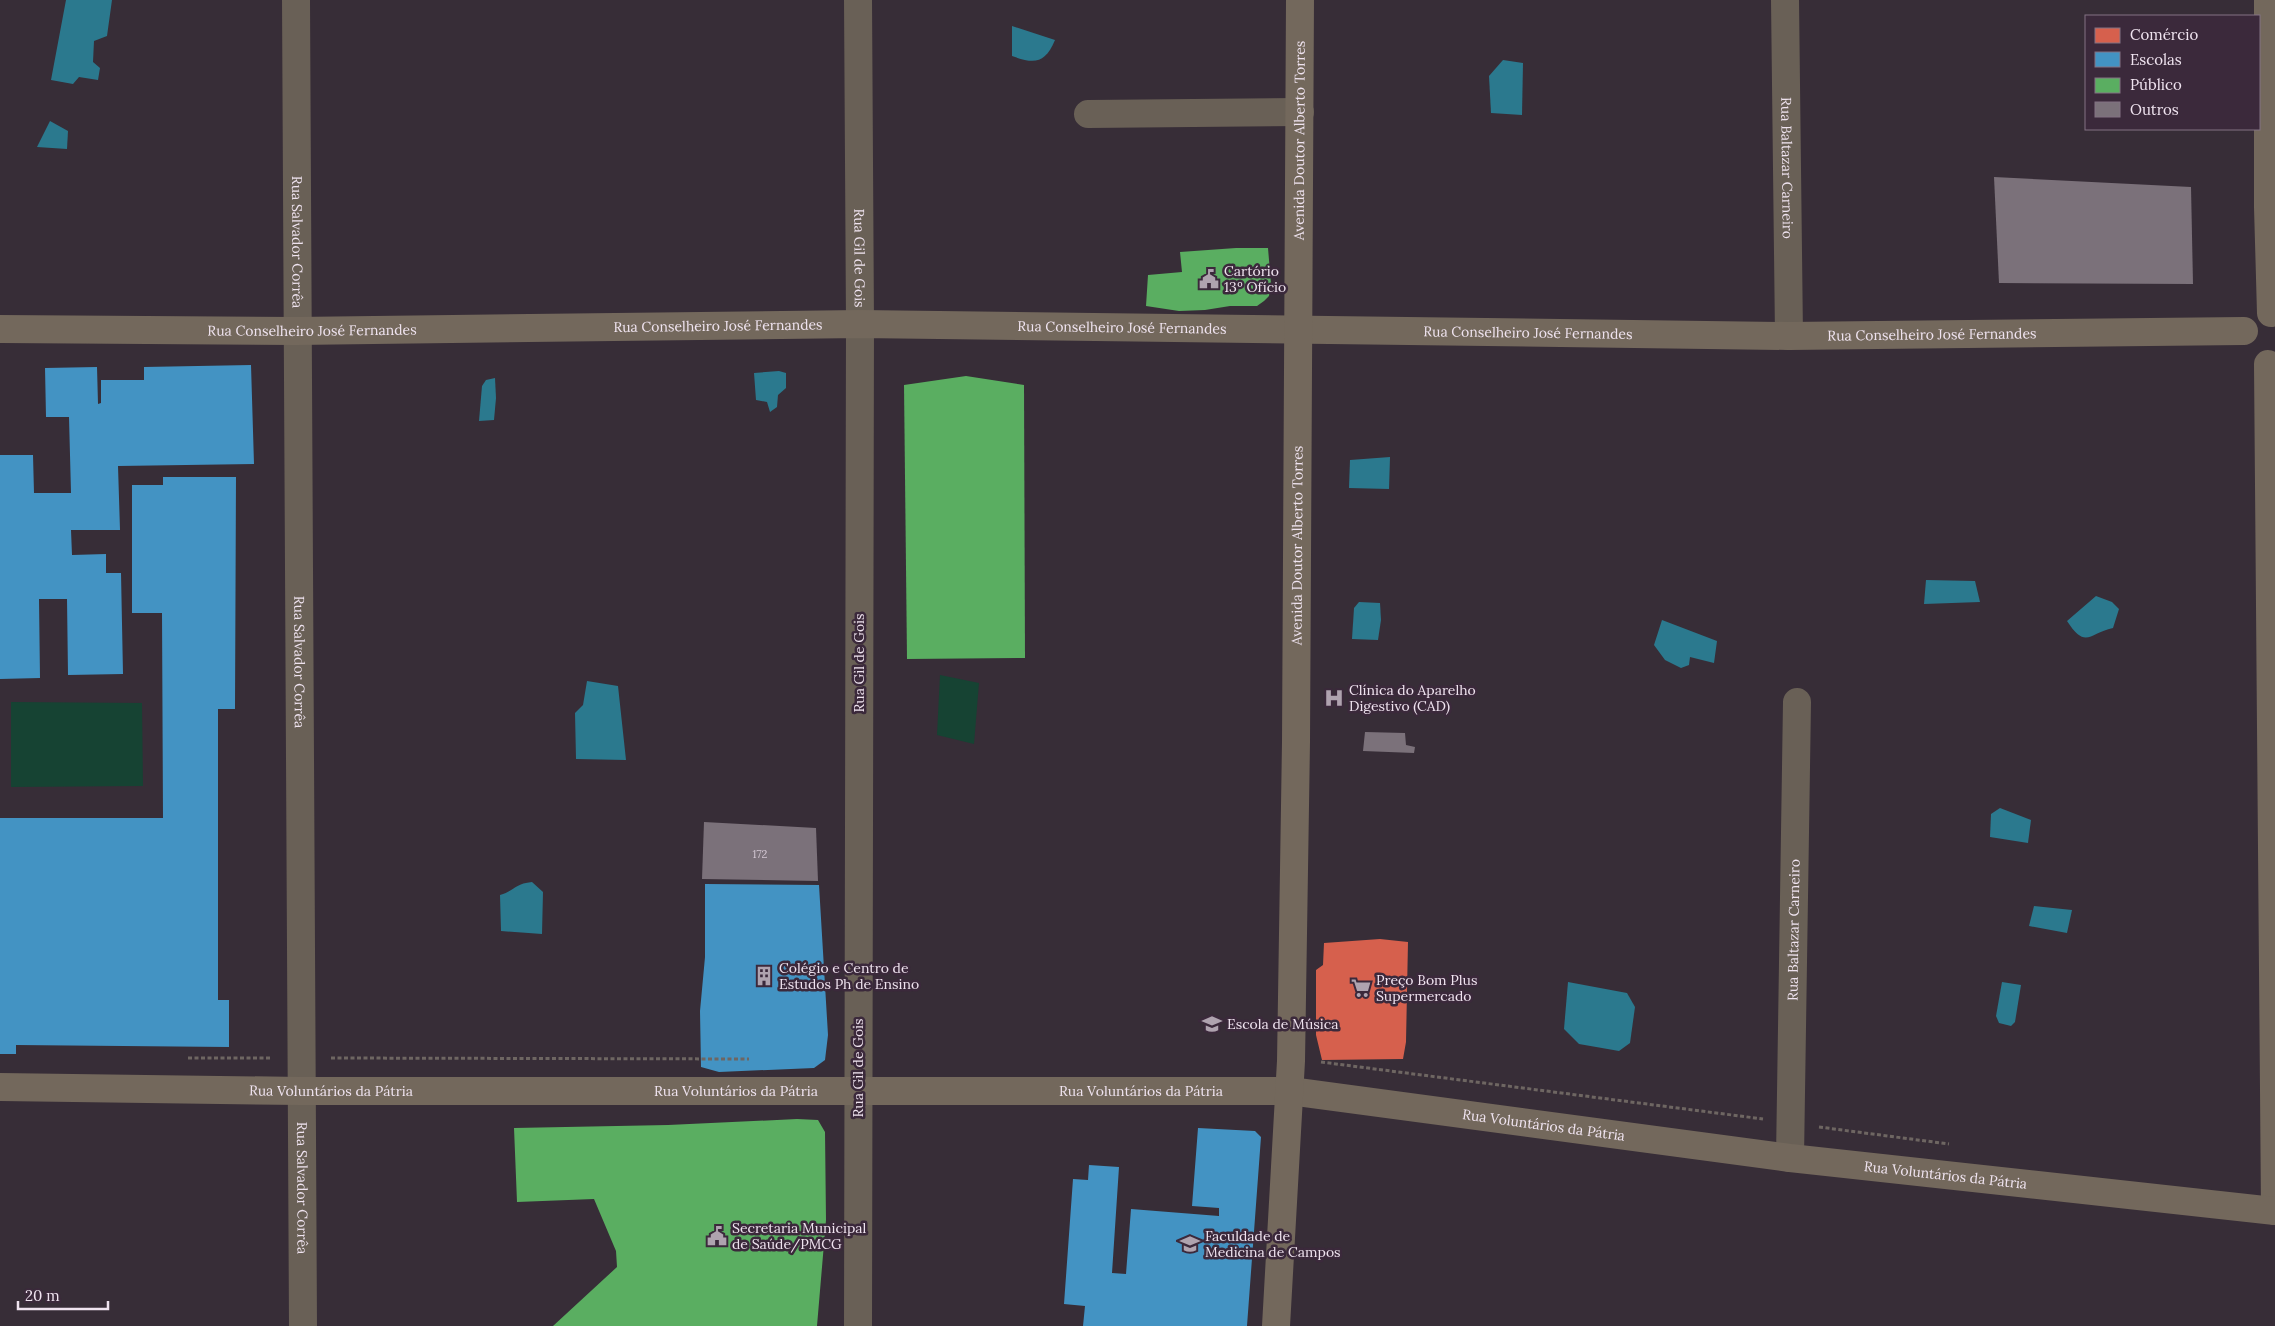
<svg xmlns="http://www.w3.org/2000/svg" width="2275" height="1326" font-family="Lora,serif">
<rect width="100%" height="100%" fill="#372d37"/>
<g fill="#164333">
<path d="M 940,675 L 979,683 L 974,744 L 937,735 Z"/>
<path d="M 11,702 L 142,703 L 143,786 L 11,787 Z"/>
</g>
<g fill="#2b798e">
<path d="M 66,0 L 112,0 L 107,36 L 94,41 L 93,62 L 100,68 L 98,80 L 79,77 L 73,84 L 51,80 Z"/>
<path d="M 1012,26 L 1055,40 C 1045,64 1034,64 1012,56 Z"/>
<path d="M 1503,60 L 1523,63 L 1522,115 L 1491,113 L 1489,76 Z"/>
<path d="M 50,121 L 68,131 L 67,149 L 37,147 Z"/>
<path d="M 779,371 L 786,373 L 786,388 L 778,395 L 777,407 L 770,412 L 767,402 L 756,400 L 754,373 Z"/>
<path d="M 495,378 L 496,398 L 494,420 L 479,421 L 482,386 L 486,380 Z"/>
<path d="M 1390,457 L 1389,489 L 1349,488 L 1350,460 Z"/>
<path d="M 1926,580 L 1975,581 L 1980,602 L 1924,604 Z"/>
<path d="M 2096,596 L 2112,602 L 2119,609 L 2113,628 C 2089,633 2086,650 2067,621 Z"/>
<path d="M 1359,602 L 1380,603 L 1381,620 L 1378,640 L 1352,639 L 1354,608 Z"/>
<path d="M 1662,620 L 1717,641 L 1714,663 L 1690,657 L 1689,665 L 1681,668 L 1665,660 L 1654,645 Z"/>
<path d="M 587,681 L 618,686 L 626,760 L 576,759 L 575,713 L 583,705 Z"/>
<path d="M 2000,808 L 2031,820 L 2028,843 L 1990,837 L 1991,814 Z"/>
<path d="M 532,882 L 543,892 L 542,934 L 501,931 L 500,895 C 516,890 514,884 532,882 Z"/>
<path d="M 2034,906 L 2072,910 L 2067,933 L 2029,926 Z"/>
<path d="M 1568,982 L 1627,993 L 1635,1007 L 1630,1043 L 1619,1051 L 1579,1044 L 1564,1029 Z"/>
<path d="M 2002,982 L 2021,985 L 2015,1022 L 2011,1026 L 1999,1023 L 1996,1016 Z"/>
</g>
<path fill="#d6604d" d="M 1380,939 L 1408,942 L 1406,1042 L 1403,1059 L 1322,1060 L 1316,1035 L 1316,970 L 1323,965 L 1324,943 Z"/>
<g fill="#4393c3">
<path d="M 251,365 L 254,464 L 118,466 L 120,530 L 71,530 L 72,555 L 106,554 L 106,573 L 121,573 L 123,674 L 68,675 L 67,599 L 39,599 L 40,678 L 0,679 L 0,455 L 33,455 L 34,493 L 71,493 L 69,417 L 46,417 L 45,368 L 97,367 L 98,404 L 101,403 L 101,380 L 144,380 L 144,367 Z"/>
<path d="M 163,477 L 236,477 L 235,709 L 218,709 L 218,1000 L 229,1000 L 229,1047 L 16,1045 L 16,1054 L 0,1054 L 0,818 L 163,818 L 162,613 L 132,613 L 132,485 L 163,485 Z"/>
<path d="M 705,884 L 819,885 L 828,1035 L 825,1060 L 814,1068 L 719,1072 L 701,1067 L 700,1011 L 705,957 Z"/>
<path d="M 1198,1128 L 1255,1131 L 1261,1137 L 1247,1326 L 1083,1326 L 1085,1306 L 1064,1304 L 1073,1179 L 1088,1180 L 1089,1165 L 1119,1167 L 1112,1273 L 1126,1274 L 1131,1209 L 1219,1216 L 1219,1208 L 1192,1206 Z"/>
</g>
<g fill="#5aae61">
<path d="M 1236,248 L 1268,248 L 1271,284 L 1269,296 L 1264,301 L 1257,306 L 1230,306 L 1205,310 L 1179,311 L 1146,306 L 1148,275 L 1182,272 L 1180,252 Z"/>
<path d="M 966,376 L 1024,385 L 1025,658 L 907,659 L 904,385 Z"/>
<path d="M 797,1119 L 818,1120 L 825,1132 L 826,1220 L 817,1326 L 553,1326 L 617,1267 L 616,1251 L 594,1199 L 517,1202 L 514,1128 L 668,1125 Z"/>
</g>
<g fill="#7b717a">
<path d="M 1994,177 L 2191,187 L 2193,284 L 1999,283 Z"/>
<path d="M 1365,732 L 1405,733 L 1406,745 L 1415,747 L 1414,753 L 1363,751 Z"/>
<path d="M 704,822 L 816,828 L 818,881 L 702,879 Z"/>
</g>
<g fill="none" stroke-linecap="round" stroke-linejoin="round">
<g stroke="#6e6662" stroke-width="3" stroke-dasharray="4 2.5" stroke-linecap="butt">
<path d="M 188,1058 L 272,1058"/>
<path d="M 331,1058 L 749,1059"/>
<path d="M 1321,1062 L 1763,1119"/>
<path d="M 1819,1127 L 1949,1144"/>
</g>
<g stroke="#696056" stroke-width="28">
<path id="s1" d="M 296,0 L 303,1326"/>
<path id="s2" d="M 858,0 L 860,324 L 858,1326"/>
<path id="s3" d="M 1785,0 L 1789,336"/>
<path d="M 1088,114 L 1300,112"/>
<path id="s4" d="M 1790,1158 L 1797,702"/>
</g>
<g stroke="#73685c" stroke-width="28">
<path d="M 2268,0 L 2268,207 L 2271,313"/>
<path id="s5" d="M 0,329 L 296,331 L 860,324 L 1789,336 L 2244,331"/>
<path d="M 2268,364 L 2275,1211"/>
<path id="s6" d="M 0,1087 L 301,1091 L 1290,1091 L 1790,1158 L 2275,1211"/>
<path id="s7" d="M 1276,1326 L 1291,1061 L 1296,742 L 1300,0"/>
</g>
</g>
<defs>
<symbol id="civic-bare" viewBox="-9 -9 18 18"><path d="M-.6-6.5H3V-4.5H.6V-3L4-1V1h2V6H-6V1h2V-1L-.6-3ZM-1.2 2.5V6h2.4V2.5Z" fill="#afa3af" stroke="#3b293b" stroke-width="2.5" paint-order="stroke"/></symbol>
<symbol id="hospital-bare" viewBox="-9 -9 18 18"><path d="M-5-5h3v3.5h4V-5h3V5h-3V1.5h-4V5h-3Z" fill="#afa3af" stroke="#3b293b" stroke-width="2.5" paint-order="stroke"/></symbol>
<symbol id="building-bare" viewBox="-9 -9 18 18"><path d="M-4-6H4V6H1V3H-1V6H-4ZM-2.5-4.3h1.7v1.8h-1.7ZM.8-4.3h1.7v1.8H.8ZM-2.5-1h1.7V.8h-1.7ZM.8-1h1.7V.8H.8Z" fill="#afa3af" stroke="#3b293b" stroke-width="2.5" paint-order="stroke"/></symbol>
<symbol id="supermarket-bare" viewBox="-9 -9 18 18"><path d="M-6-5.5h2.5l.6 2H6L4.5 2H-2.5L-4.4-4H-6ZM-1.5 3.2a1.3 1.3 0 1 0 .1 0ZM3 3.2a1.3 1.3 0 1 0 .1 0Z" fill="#afa3af" stroke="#3b293b" stroke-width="2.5" paint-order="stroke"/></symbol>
<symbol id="school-bare" viewBox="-9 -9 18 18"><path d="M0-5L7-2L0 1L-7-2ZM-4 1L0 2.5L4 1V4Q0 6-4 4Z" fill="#afa3af" stroke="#3b293b" stroke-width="2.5" paint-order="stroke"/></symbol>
<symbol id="university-bare" viewBox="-9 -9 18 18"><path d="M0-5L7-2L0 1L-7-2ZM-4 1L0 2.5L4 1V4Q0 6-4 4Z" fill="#afa3af" stroke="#3b293b" stroke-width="2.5" paint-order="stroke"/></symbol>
</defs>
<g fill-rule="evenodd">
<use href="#civic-bare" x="1195" y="265" width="28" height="28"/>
<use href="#hospital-bare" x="1320" y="684" width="28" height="28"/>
<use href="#building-bare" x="750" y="962" width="28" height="28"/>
<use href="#supermarket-bare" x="1347" y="974" width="28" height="28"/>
<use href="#school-bare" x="1198" y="1010" width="28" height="28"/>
<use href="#civic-bare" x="703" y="1222" width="28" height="28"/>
<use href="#university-bare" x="1176" y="1230" width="28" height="28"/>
</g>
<g text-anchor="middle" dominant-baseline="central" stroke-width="5" stroke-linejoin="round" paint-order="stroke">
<g font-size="11" fill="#d2c6d2">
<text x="760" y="854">172</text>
</g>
<g font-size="14" fill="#efe3ef" stroke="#3b293b">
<text stroke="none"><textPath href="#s7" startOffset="1186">Avenida Doutor Alberto Torres</textPath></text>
<text stroke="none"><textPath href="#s3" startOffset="168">Rua Baltazar Carneiro</textPath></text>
<text stroke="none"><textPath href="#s1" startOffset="242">Rua Salvador Corrêa</textPath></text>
<text stroke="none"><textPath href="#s2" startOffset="258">Rua Gil de Gois</textPath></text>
<text stroke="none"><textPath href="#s5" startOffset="718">Rua Conselheiro José Fernandes</textPath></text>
<text stroke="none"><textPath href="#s5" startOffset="1122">Rua Conselheiro José Fernandes</textPath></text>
<text stroke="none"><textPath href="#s5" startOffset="312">Rua Conselheiro José Fernandes</textPath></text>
<text stroke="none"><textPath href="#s5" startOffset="1528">Rua Conselheiro José Fernandes</textPath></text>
<text stroke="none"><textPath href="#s5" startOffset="1932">Rua Conselheiro José Fernandes</textPath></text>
<text stroke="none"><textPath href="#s7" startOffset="781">Avenida Doutor Alberto Torres</textPath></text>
<text stroke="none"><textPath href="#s1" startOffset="662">Rua Salvador Corrêa</textPath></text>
<text transform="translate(859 663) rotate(-90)">Rua Gil de Gois</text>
<text stroke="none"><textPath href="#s4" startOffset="228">Rua Baltazar Carneiro</textPath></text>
<text transform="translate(858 1068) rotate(-90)">Rua Gil de Gois</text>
<text stroke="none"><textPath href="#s6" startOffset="736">Rua Voluntários da Pátria</textPath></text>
<text stroke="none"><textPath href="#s6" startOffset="331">Rua Voluntários da Pátria</textPath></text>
<text stroke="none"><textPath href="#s6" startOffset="1141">Rua Voluntários da Pátria</textPath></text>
<text stroke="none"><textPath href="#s6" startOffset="1546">Rua Voluntários da Pátria</textPath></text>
<text stroke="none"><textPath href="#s6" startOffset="1951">Rua Voluntários da Pátria</textPath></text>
<text stroke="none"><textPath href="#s1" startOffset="1188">Rua Salvador Corrêa</textPath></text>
</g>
<g font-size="14" fill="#efe3ef" stroke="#3b293b" text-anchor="start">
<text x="1224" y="271">Cartório<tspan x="1224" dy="16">13º Ofício</tspan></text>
<text x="1349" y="690">Clínica do Aparelho<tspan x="1349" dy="16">Digestivo (CAD)</tspan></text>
<text x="779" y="968">Colégio e Centro de<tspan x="779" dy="16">Estudos Ph de Ensino</tspan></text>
<text x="1376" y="980">Preço Bom Plus<tspan x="1376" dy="16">Supermercado</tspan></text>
<text x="1227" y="1024">Escola de Música</text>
<text x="732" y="1228">Secretaria Municipal<tspan x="732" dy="16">de Saúde/PMCG</tspan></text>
<text x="1205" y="1236">Faculdade de<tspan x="1205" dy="16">Medicina de Campos</tspan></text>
</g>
</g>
<rect x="2085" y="15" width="175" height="115" fill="#3b293b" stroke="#837383"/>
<rect x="2095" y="28" width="25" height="15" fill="#d6604d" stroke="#837383"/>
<text x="2130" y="40" font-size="15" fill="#efe3ef">Comércio</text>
<rect x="2095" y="52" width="25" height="15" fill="#4393c3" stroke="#837383"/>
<text x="2130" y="65" font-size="15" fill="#efe3ef">Escolas</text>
<rect x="2095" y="78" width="25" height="15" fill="#5aae61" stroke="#837383"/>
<text x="2130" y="90" font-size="15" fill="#efe3ef">Público</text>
<rect x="2095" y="102" width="25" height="15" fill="#7b717a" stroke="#837383"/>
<text x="2130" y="115" font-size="15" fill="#efe3ef">Outros</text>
<path d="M18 1301v8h90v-8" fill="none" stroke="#efe3ef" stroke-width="2.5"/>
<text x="25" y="1301" font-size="15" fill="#efe3ef" stroke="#3b293b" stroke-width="4" paint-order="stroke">20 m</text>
</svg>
